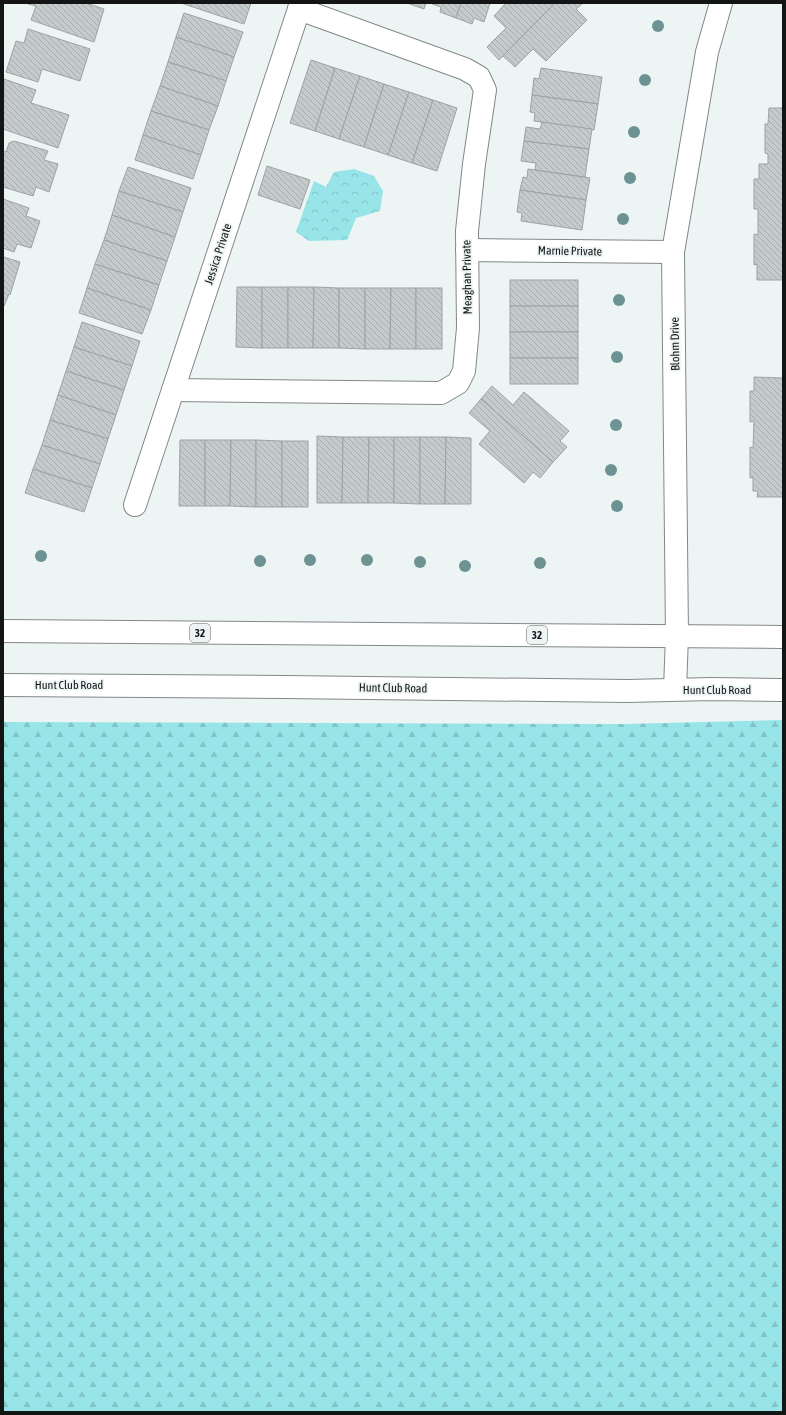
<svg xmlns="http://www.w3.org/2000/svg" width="786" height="1415" font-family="'Asap Condensed',sans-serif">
<defs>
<pattern id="forest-firs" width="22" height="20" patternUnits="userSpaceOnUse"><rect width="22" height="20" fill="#97e5e9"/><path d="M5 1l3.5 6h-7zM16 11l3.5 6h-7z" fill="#81c4c7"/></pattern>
<pattern id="park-crowns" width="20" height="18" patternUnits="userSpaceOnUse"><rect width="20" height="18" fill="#97e5e9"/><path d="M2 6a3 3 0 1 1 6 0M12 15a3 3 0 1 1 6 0" fill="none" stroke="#81c4c7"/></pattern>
<pattern id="building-back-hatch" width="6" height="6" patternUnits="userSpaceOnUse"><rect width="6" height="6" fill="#c5cbcc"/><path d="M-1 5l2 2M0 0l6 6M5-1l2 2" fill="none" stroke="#a8adae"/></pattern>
</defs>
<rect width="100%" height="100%" fill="#edf4f4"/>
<path fill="url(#forest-firs)" d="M 783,720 L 783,1412 L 3,1412 L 3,722 L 623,724 Z"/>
<path fill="url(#park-crowns)" d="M 354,169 L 374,176 L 383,191 L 380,211 L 356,218 L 347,240 L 309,241 L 296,232 L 314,181 L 326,187 L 334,172 Z"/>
<g fill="url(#building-back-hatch)" stroke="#9da3a3">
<path d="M 28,3 L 86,3 L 104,9 L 94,42 L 31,20 L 36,6 L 28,4 Z"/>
<path d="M 181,3 L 251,3 L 244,24 Z"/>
<path d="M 407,3 L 426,3 L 424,9 Z"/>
<path d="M 432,3 L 461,3 L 456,18 L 440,12 L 441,7 L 432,4 Z"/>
<path d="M 461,3 L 490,3 L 484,22 L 474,18 L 472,24 L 456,18 Z"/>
<path d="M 506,3 L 555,3 L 499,60 L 487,47 L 506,28 L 494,16 Z"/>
<path d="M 555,3 L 583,3 L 576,9 L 587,20 L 546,61 L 533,49 L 515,67 L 503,56 Z"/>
<path d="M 184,13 L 243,32 L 234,57 L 176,37 Z"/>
<path d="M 28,29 L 90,49 L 80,81 L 42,69 L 38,82 L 6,72 L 16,41 L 24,43 Z"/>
<path d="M 176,37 L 234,57 L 226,81 L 168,62 Z"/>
<path d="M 311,60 L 335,68 L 315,131 L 290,123 Z"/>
<path d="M 168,62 L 226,81 L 218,106 L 160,86 Z"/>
<path d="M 335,68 L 360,76 L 339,139 L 315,131 Z"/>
<path d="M 541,68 L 602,77 L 598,104 L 532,95 L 534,78 L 539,79 Z"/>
<path d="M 360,76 L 384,84 L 364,147 L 339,139 Z"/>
<path d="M 4,79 L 36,90 L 31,103 L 69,115 L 58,148 L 3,129 Z"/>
<path d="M 384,84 L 409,92 L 388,155 L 364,147 Z"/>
<path d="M 160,86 L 218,106 L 209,130 L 151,111 Z"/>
<path d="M 409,92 L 433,100 L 412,163 L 388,155 Z"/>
<path d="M 532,95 L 598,104 L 594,130 L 534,121 L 535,113 L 530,112 Z"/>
<path d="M 433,100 L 457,108 L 437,171 L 412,163 Z"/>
<path d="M 769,108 L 783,108 L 783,280 L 757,280 L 757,264 L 754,265 L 754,234 L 758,235 L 758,209 L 754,209 L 754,179 L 759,179 L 759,164 L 768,164 L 768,154 L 765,153 L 765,124 L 768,124 Z"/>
<path d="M 151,111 L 209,130 L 201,155 L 143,135 Z"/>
<path d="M 542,122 L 592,129 L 589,149 L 524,141 L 526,127 L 540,129 Z"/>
<path d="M 143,135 L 201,155 L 193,179 L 135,160 Z"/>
<path d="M 14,141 L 48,151 L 44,160 L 58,164 L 49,192 L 36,187 L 33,196 L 3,187 L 3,151 L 6,152 L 9,143 Z"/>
<path d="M 524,141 L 589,149 L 585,177 L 535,170 L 536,163 L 521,161 Z"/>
<path d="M 267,166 L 310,180 L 300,209 L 258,195 Z"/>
<path d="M 128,167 L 191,188 L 183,212 L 119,191 Z"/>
<path d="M 528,169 L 590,178 L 586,200 L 520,190 L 523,177 L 527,178 Z"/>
<path d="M 520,190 L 586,200 L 582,230 L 521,221 L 522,213 L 517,212 Z"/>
<path d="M 119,191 L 183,212 L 175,237 L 112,215 Z"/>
<path d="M 3,199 L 29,208 L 26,216 L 40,221 L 31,248 L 17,244 L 14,252 L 3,248 Z"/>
<path d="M 112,215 L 175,237 L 167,261 L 104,240 Z"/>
<path d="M 104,240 L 167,261 L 159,285 L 95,264 Z"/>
<path d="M 3,257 L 20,262 L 10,295 L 9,294 L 4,306 L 3,306 Z"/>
<path d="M 95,264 L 159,285 L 151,310 L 87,288 Z"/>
<rect x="510" y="280" width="68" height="26"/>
<path d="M 237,287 L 262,287 L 262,348 L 236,347 Z"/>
<rect x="262" y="287" width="26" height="61"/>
<path d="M 288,287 L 314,287 L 313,348 L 288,348 Z"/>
<path d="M 314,287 L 339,288 L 339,348 L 313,348 Z"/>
<path d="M 87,288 L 151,310 L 142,334 L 79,313 Z"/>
<path d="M 339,288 L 365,288 L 365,349 L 339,348 Z"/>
<path d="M 365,288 L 391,288 L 390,349 L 365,349 Z"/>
<path d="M 391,288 L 416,288 L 416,349 L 390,349 Z"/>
<rect x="416" y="288" width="26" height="61"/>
<rect x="510" y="306" width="68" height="26"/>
<path d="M 82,322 L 140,341 L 132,366 L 74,347 Z"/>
<rect x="510" y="332" width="68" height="26"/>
<path d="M 74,347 L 132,366 L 124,390 L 66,371 Z"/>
<rect x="510" y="358" width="68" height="26"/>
<path d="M 66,371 L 124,390 L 116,415 L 58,395 Z"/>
<path d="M 754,377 L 783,378 L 783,497 L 757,497 L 758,491 L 753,491 L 753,477 L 750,478 L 750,447 L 753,448 L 754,421 L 750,422 L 750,391 L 754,391 Z"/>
<path d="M 492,386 L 513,405 L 524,392 L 569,431 L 560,441 L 567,447 L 553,462 L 481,399 Z"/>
<path d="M 58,395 L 116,415 L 108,439 L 50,420 Z"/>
<path d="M 481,399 L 553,462 L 540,478 L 533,472 L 524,483 L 479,444 L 490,431 L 469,413 Z"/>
<path d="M 50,420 L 108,439 L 100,464 L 42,445 Z"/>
<path d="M 317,436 L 343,437 L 342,503 L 317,503 Z"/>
<path d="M 343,437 L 369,437 L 368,503 L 342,503 Z"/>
<path d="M 369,437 L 394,437 L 394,503 L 368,503 Z"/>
<path d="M 394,437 L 420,437 L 420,504 L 394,503 Z"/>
<path d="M 420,437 L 446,437 L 445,504 L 420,504 Z"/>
<path d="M 446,437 L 471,438 L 471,504 L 445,504 Z"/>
<path d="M 180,440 L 205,440 L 205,506 L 179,506 Z"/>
<path d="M 205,440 L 231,440 L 230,506 L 205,506 Z"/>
<path d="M 231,440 L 256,440 L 256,507 L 230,506 Z"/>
<path d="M 256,440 L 282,441 L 282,507 L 256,507 Z"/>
<rect x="282" y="441" width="26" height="66"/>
<path d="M 42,445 L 100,464 L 92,488 L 33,469 Z"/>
<path d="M 33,469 L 92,488 L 84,512 L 25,493 Z"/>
</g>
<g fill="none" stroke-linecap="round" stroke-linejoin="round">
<defs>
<g id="minor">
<path d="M 467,250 L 673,252"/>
<path d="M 173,390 L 441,393 L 458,383 L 464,371 L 468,328 L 467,231 L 474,164 L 485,90 L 479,77 L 465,69 L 299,9"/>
<path d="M 135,505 L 301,3"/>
</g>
<path id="tertiary" d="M 675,689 L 677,636 L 673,252 L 707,52 L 721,3"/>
<g id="primary">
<path d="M 3,631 L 783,637"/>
<path d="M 3,685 L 285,687 L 627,691 L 712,689 L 783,690"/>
</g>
</defs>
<use href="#minor" stroke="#828888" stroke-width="24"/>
<use href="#tertiary" stroke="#828888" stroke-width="24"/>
<use href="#primary" stroke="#828888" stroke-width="24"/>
<use href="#minor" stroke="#fff" stroke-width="22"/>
<use href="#tertiary" stroke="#fff" stroke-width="22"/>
<use href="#primary" stroke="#fff" stroke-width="22"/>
</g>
<g fill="#6d9293">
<circle cx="658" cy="26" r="6"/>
<circle cx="645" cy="80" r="6"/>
<circle cx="634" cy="132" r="6"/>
<circle cx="630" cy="178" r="6"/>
<circle cx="623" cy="219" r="6"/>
<circle cx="619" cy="300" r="6"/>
<circle cx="617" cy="357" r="6"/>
<circle cx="616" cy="425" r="6"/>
<circle cx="611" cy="470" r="6"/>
<circle cx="617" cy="506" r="6"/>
<circle cx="41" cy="556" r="6"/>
<circle cx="310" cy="560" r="6"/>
<circle cx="367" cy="560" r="6"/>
<circle cx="260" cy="561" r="6"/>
<circle cx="420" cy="562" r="6"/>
<circle cx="540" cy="563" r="6"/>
<circle cx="465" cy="566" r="6"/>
</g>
<g text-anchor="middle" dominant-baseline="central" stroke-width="3.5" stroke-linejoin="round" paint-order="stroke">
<g fill="#edf4f4" stroke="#545858" stroke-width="1">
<rect x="190" y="624" width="20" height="18" rx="3"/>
<rect x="527" y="626" width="20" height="18" rx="3"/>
</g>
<g font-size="11" font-weight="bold" fill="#131515">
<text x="200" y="633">32</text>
<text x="537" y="635">32</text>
</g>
<g font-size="12" fill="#131515" stroke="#edf4f4">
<text transform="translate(570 251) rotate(1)">Marnie Private</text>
<text transform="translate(218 254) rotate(-72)">Jessica Private</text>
<text transform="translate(467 277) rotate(-91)">Meaghan Private</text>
<text transform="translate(675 344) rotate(-91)">Blohm Drive</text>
<text x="69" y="685">Hunt Club Road</text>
<text transform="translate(393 688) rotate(1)">Hunt Club Road</text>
<text x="717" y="690">Hunt Club Road</text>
</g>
</g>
<rect width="786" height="1415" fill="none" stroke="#131515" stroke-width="8"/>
</svg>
